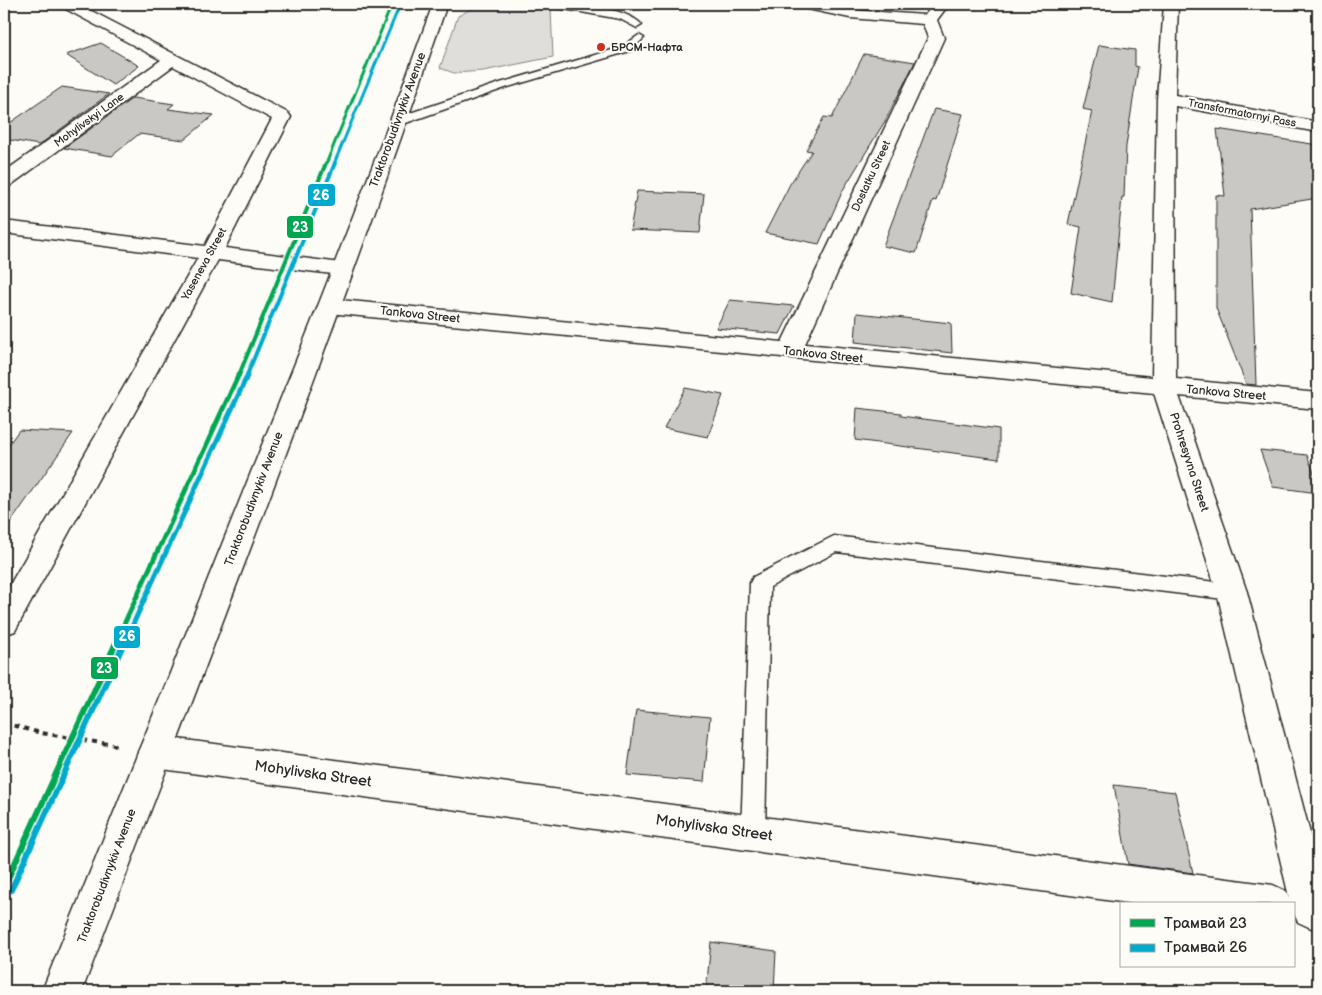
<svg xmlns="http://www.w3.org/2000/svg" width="1322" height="995" font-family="'Balsamiq Sans',sans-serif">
<rect width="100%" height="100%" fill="#fdfcf7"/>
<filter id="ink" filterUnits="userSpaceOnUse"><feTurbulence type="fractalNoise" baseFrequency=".02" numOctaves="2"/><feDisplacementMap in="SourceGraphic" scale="10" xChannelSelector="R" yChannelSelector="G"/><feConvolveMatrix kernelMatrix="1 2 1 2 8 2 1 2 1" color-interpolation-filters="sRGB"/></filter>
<g filter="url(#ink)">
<path fill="#dfdeda" stroke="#858482" d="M 489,6 L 539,7 L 551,9 L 553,57 L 483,71 L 454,73 L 440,68 L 458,16 L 471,9 Z"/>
<g fill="#c9c8c4" stroke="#2b2b2b">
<path d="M 101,43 L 139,66 L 113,85 L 66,55 Z"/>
<path d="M 1099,45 L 1135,50 L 1135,66 L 1138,67 L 1126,146 L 1124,197 L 1122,197 L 1112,302 L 1071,293 L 1081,227 L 1068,224 L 1092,111 L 1083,109 Z"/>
<path d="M 864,54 L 915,62 L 885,121 L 843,190 L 819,244 L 765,233 L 790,184 L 812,151 L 806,150 L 824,117 L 832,118 Z"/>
<path d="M 62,87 L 109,94 L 39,145 L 4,139 L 4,127 Z"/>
<path d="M 133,98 L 174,104 L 168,109 L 214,115 L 184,140 L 139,134 L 112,156 L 64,148 Z"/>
<path d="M 934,109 L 963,114 L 936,201 L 933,200 L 916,253 L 883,246 Z"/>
<path d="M 1217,129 L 1318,145 L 1318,198 L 1250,209 L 1256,385 L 1246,384 L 1216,308 L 1216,195 L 1225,196 Z"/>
<path d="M 637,191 L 704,194 L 700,233 L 630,230 Z"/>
<path d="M 730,300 L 794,306 L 780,334 L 716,328 Z"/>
<path d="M 857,313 L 951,323 L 952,353 L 855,342 Z"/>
<path d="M 685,388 L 723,395 L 708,437 L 664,428 Z"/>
<path d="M 857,408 L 901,413 L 901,416 L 999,429 L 999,459 L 855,440 Z"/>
<path d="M 19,430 L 73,433 L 4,532 L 4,451 Z"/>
<path d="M 1260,450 L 1307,455 L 1318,483 L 1318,493 L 1273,487 Z"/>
<path d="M 636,710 L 710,717 L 704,782 L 627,775 Z"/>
<path d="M 1114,785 L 1175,792 L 1193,873 L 1128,864 Z"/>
<path d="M 711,942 L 776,951 L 774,991 L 706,991 Z"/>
</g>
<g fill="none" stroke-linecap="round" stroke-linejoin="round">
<defs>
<g id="lane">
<path d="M 548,4 C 571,2 626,7 642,25 L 637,28 L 620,19 L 553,7 Z"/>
<path d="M 639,35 L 644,38 L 630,51 L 508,87 L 403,124 L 399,125 L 393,121 L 395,118 L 500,83 L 622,47 Z"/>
<path d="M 834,536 L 1232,584 L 1239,586 L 1242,592 L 1239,598 L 1232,600 L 836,552 L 770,587 L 765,834 L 762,843 L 753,846 L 744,843 L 741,834 L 750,583 L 753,577 Z"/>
</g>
<g id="street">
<path d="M 60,4 L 78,4 L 288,113 L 291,117 L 225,248 L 341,263 L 349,264 L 352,269 L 349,274 L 341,275 L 218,260 L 15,631 L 4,635 L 4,595 L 198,258 L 4,233 L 4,221 L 205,246 L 272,119 L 173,66 L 11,185 L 4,187 L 4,172 L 161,60 L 62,7 Z"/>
<path d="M 796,4 L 819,4 L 865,11 L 925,15 L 934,4 L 949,4 L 937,20 L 944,38 L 805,344 L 1152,377 L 1157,99 L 1164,4 L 1178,4 L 1175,95 L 1318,122 L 1318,132 L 1175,106 L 1176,379 L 1318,393 L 1318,409 L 1179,396 L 1247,592 L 1318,864 L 1318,925 L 1311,928 L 1298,922 L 1293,912 L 1293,904 L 1135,904 L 155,768 L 143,763 L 138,752 L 143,741 L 155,736 L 1273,885 L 1286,891 L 1289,897 L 1217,592 L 1154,393 L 329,313 L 321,311 L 318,306 L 321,301 L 329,299 L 782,342 L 928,38 L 923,24 L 850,18 L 798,7 Z"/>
</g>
<path id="secondary" d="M 433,4 L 447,4 C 335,336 206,663 82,991 L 42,991 L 318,306 L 390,121 Z"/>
</defs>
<use href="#lane" stroke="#2b2b2b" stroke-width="3"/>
<use href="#street" stroke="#2b2b2b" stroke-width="3"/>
<use href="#secondary" stroke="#2b2b2b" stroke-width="3"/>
<path stroke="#2b2b2b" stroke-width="4" stroke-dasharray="5 5" stroke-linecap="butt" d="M 4,723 L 41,733 L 120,746"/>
<use href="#lane" fill="#fdfcf7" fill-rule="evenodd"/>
<use href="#street" fill="#fdfcf7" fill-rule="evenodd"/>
<use href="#secondary" fill="#fdfcf7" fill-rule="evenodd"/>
<defs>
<path id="tram-1-far3" d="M 326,164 L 392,4"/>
<path id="tram-1-far2" d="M 239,375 L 326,163"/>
<path id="tram-1-far1" d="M 114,646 L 239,374"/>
<path id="tram-1" d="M 4,887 L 115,645"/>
<path id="tram-2-far3" d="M 334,164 L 399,7"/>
<path id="tram-2-far2" d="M 247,375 L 335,163"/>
<path id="tram-2-far1" d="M 123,646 L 248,374"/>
<path id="tram-2" d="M 11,890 L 123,645"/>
</defs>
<use href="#tram-1-far3" stroke="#fdfcf7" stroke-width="5.5"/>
<use href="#tram-1-far2" stroke="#fdfcf7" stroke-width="7"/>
<use href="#tram-1-far1" stroke="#fdfcf7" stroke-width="9"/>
<use href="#tram-1" stroke="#fdfcf7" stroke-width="10"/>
<use href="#tram-2-far3" stroke="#fdfcf7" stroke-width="5.5"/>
<use href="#tram-2-far2" stroke="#fdfcf7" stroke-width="7"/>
<use href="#tram-2-far1" stroke="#fdfcf7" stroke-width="9"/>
<use href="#tram-2" stroke="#fdfcf7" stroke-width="10"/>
<use href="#tram-1-far3" stroke="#00a651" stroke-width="3"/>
<use href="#tram-1-far2" stroke="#00a651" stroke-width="4"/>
<use href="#tram-1-far1" stroke="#00a651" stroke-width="5"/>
<use href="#tram-1" stroke="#00a651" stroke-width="6"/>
<use href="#tram-2-far3" stroke="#00a9ce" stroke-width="3"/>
<use href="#tram-2-far2" stroke="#00a9ce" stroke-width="4"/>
<use href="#tram-2-far1" stroke="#00a9ce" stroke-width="5"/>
<use href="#tram-2" stroke="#00a9ce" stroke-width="6"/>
</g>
</g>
<circle fill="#c8321e" stroke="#fdfcf7" stroke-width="2" cx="601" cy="47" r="5"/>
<g text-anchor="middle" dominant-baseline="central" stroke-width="4" stroke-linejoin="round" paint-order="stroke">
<g font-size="11" font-weight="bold" fill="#2b2b2b" stroke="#fdfcf7" text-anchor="start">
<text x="611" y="47">БРСМ-Нафта</text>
</g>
<g font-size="11" fill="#2b2b2b" stroke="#fdfcf7">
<text transform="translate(1242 113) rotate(11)">Transformatornyi Pass</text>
<text transform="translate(89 120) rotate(-36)">Mohylivskyi Lane</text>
<text transform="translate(871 176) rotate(-65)">Dostatku Street</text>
<text transform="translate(204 264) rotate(-61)">Yaseneva Street</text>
</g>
<g font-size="12" fill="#2b2b2b" stroke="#fdfcf7">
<text transform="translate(398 120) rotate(-70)">Traktorobudivnykiv Avenue</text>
<text transform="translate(420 315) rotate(6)">Tankova Street</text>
<text transform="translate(823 355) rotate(6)">Tankova Street</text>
<text transform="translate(1226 393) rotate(5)">Tankova Street</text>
<text transform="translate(1189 462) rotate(72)">Prohresyvna Street</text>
<text transform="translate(254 499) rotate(-69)">Traktorobudivnykiv Avenue</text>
<text transform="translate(107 876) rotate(-69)">Traktorobudivnykiv Avenue</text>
</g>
<g font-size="15" fill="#2b2b2b" stroke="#fdfcf7">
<text transform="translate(313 774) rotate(8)">Mohylivska Street</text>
<text transform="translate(714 828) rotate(8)">Mohylivska Street</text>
</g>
</g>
<g stroke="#fdfcf7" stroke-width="2">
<rect x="307" y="183" width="29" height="24" rx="5" fill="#00a9ce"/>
<rect x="286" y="215" width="28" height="24" rx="5" fill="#00a651"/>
<rect x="113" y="625" width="28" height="24" rx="5" fill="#00a9ce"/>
<rect x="90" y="656" width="29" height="24" rx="5" fill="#00a651"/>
</g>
<g font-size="14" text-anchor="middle" font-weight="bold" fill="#fff">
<text x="321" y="200">26</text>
<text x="300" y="232">23</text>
<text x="127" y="641">26</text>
<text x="104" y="673">23</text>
</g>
<rect width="1322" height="995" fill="none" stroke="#fdfcf7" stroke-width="20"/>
<rect x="10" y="10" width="1302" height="975" fill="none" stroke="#2b2b2b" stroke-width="2" filter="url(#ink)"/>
<rect x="1120" y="902" width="175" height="65" fill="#fdfcf7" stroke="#a9a8a5"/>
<rect x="1130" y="919" width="25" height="8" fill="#00a651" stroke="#a9a8a5"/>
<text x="1164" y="928" font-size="15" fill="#2b2b2b">Трамвай 23</text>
<rect x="1130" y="944" width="25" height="8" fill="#00a9ce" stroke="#a9a8a5"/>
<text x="1164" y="952" font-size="15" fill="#2b2b2b">Трамвай 26</text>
</svg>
